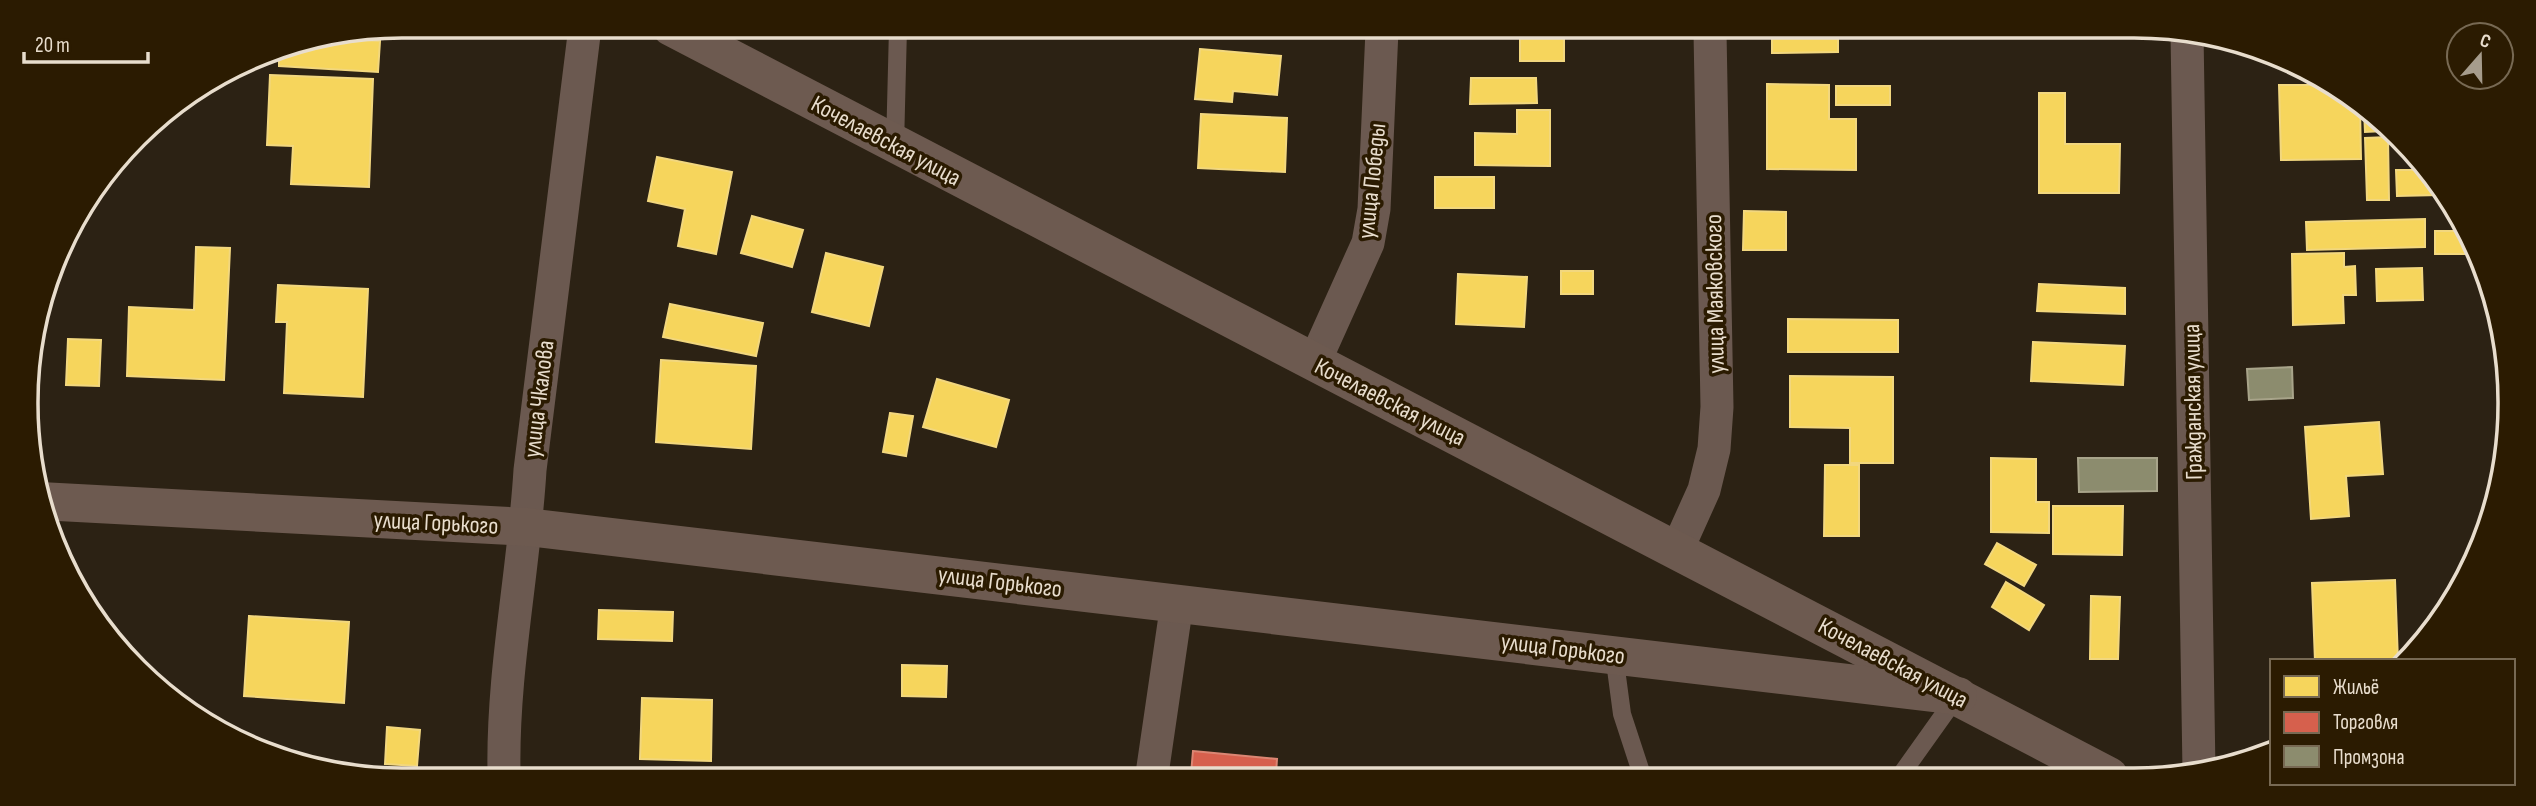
<svg xmlns="http://www.w3.org/2000/svg" width="2536" height="806" font-family="'Sofia Sans Condensed',sans-serif">
<rect width="100%" height="100%" fill="#2c2214"/>
<g fill="#f6d55c" stroke="#f2d77e" stroke-width="2">
<path d="M 1144,29 L 1180,29 L 1179,35 Z"/>
<rect x="1520" y="31" width="44" height="30"/>
<path d="M 1772,32 L 1838,32 L 1838,52 L 1772,53 Z"/>
<path d="M 340,39 L 380,41 L 378,72 L 279,66 L 279,51 Z"/>
<path d="M 1200,49 L 1281,56 L 1277,95 L 1233,91 L 1232,102 L 1195,99 Z"/>
<path d="M 270,75 L 373,79 L 369,187 L 291,184 L 293,146 L 267,145 Z"/>
<path d="M 1471,78 L 1536,78 L 1537,103 L 1470,104 Z"/>
<path d="M 1767,84 L 1829,85 L 1829,119 L 1856,119 L 1856,170 L 1767,169 Z"/>
<path d="M 2279,85 L 2330,85 L 2343,90 L 2360,107 L 2361,159 L 2281,160 Z"/>
<rect x="1836" y="86" width="54" height="19"/>
<path d="M 2039,93 L 2065,93 L 2065,144 L 2120,144 L 2119,193 L 2039,193 Z"/>
<path d="M 1517,110 L 1550,110 L 1550,166 L 1475,165 L 1475,133 L 1517,134 Z"/>
<path d="M 2364,111 L 2383,131 L 2365,132 Z"/>
<path d="M 1201,114 L 1287,118 L 1285,172 L 1198,168 Z"/>
<path d="M 2388,137 L 2389,200 L 2367,200 L 2365,138 Z"/>
<path d="M 657,157 L 732,172 L 716,254 L 678,246 L 685,209 L 648,201 Z"/>
<path d="M 2396,170 L 2422,170 L 2439,187 L 2439,195 L 2397,196 Z"/>
<rect x="1435" y="177" width="59" height="31"/>
<path d="M 1744,211 L 1786,212 L 1786,250 L 1743,250 Z"/>
<path d="M 752,216 L 803,230 L 792,267 L 741,253 Z"/>
<path d="M 2425,219 L 2425,247 L 2307,250 L 2306,222 Z"/>
<path d="M 2435,231 L 2462,231 L 2471,254 L 2435,254 Z"/>
<path d="M 196,247 L 230,248 L 224,380 L 127,376 L 129,307 L 194,310 Z"/>
<path d="M 826,253 L 883,267 L 869,326 L 812,312 Z"/>
<path d="M 2344,253 L 2344,267 L 2355,266 L 2356,295 L 2343,295 L 2344,323 L 2293,325 L 2292,254 Z"/>
<path d="M 2422,268 L 2423,300 L 2377,301 L 2376,269 Z"/>
<rect x="1561" y="271" width="32" height="23"/>
<path d="M 1458,274 L 1527,277 L 1524,327 L 1456,324 Z"/>
<path d="M 2039,284 L 2125,288 L 2125,314 L 2037,311 Z"/>
<path d="M 278,285 L 368,289 L 363,397 L 284,393 L 287,322 L 276,322 Z"/>
<path d="M 670,304 L 763,323 L 756,356 L 663,337 Z"/>
<path d="M 1788,319 L 1898,320 L 1898,352 L 1788,352 Z"/>
<path d="M 37,329 L 40,329 L 37,390 L 32,390 L 29,354 Z"/>
<path d="M 68,339 L 101,340 L 99,386 L 66,385 Z"/>
<path d="M 2033,342 L 2125,346 L 2123,385 L 2031,381 Z"/>
<path d="M 661,360 L 756,366 L 751,449 L 656,442 Z"/>
<path d="M 1790,376 L 1893,377 L 1893,463 L 1850,463 L 1850,428 L 1790,427 Z"/>
<path d="M 937,379 L 1009,400 L 996,447 L 923,427 Z"/>
<path d="M 890,413 L 913,416 L 906,456 L 883,452 Z"/>
<path d="M 2379,422 L 2383,474 L 2346,476 L 2349,516 L 2311,519 L 2305,427 Z"/>
<path d="M 1991,458 L 2036,459 L 2036,502 L 2049,502 L 2049,533 L 1991,532 Z"/>
<path d="M 1825,465 L 1859,465 L 1859,536 L 1824,536 Z"/>
<path d="M 2053,506 L 2123,506 L 2122,555 L 2053,554 Z"/>
<path d="M 1997,543 L 2036,565 L 2024,586 L 1985,564 Z"/>
<path d="M 2395,580 L 2398,661 L 2315,661 L 2312,583 Z"/>
<path d="M 2006,582 L 2044,605 L 2029,630 L 1992,607 Z"/>
<path d="M 2091,596 L 2120,597 L 2118,659 L 2090,659 Z"/>
<path d="M 599,610 L 673,612 L 672,641 L 598,639 Z"/>
<path d="M 249,616 L 349,622 L 344,703 L 244,696 Z"/>
<path d="M 902,665 L 947,666 L 946,697 L 902,696 Z"/>
<path d="M 642,698 L 712,700 L 711,761 L 640,759 Z"/>
<path d="M 387,727 L 420,730 L 417,766 L 385,764 Z"/>
</g>
<path fill="#d6604d" stroke="#db8673" stroke-width="2" d="M 1193,751 L 1277,759 L 1276,774 L 1191,774 Z"/>
<g fill="#8c8c6e" stroke="#a8a48a" stroke-width="2">
<path d="M 2292,367 L 2293,398 L 2249,400 L 2247,369 Z"/>
<path d="M 2078,458 L 2157,458 L 2157,491 L 2079,492 Z"/>
</g>
<g fill="none" stroke-linecap="round" stroke-linejoin="round">
<g stroke="#6b5950" stroke-width="18">
<path d="M 895,146 L 898,28"/>
<path d="M 1614,654 L 1622,714 L 1642,775"/>
<path d="M 1900,776 L 1957,696"/>
</g>
<g stroke="#6b5950" stroke-width="33">
<path d="M 2187,33 L 2199,771"/>
<path d="M 1314,363 L 1368,243 L 1374,209 L 1382,30"/>
<path d="M 1677,550 L 1704,490 L 1714,449 L 1717,407 L 1710,32"/>
<path d="M 504,773 C 502,672 524,571 530,470 L 585,27"/>
<path d="M 1152,774 L 1177,603"/>
</g>
<g stroke="#6d5a50" stroke-width="38">
<path d="M 671,27 L 2109,776"/>
<path d="M 40,501 L 527,527 L 1958,696"/>
</g>
</g>
<g text-anchor="middle" dominant-baseline="central" stroke-width="7" stroke-linejoin="round" paint-order="stroke">
<g font-size="24" fill="#e8ddcd" stroke="#2b1b01">
<text transform="translate(886 141) rotate(28)">Кочелаевская улица</text>
<text transform="translate(1372 181) rotate(-84)">улица Победы</text>
<text transform="translate(1715 294) rotate(-91)">улица Маяковского</text>
<text transform="translate(539 399) rotate(-83)">улица Чкалова</text>
<text transform="translate(1390 402) rotate(27)">Кочелаевская улица</text>
<text transform="translate(2193 402) rotate(-91)">Гражданская улица</text>
<text transform="translate(436 523) rotate(3)">улица Горького</text>
<text transform="translate(1000 582) rotate(7)">улица Горького</text>
<text transform="translate(1563 649) rotate(7)">улица Горького</text>
<text transform="translate(1893 663) rotate(28)">Кочелаевская улица</text>
</g>
</g>
<path d="M0 0H2536V806H0ZM402 38H2134A364 364 0 0 1 2498 402V404A364 364 0 0 1 2134 768H402A364 364 0 0 1 38 404V402A364 364 0 0 1 402 38Z" fill="#2b1b01" fill-rule="evenodd"/>
<path fill="none" stroke="#e8ddcd" stroke-width="3.5" d="M402 38H2134A364 364 0 0 1 2498 402V404A364 364 0 0 1 2134 768H402A364 364 0 0 1 38 404V402A364 364 0 0 1 402 38Z"/>
<rect x="2270" y="659" width="245" height="126" fill="#2b1b01" stroke="#776953" stroke-width="2"/>
<rect x="2284" y="676" width="35" height="21" fill="#f6d55c" stroke="#776953" stroke-width="2"/>
<text x="2333" y="694" font-size="21" fill="#e8ddcd">Жильё</text>
<rect x="2284" y="712" width="35" height="21" fill="#d6604d" stroke="#776953" stroke-width="2"/>
<text x="2333" y="729" font-size="21" fill="#e8ddcd">Торговля</text>
<rect x="2284" y="746" width="35" height="21" fill="#8c8c6e" stroke="#776953" stroke-width="2"/>
<text x="2333" y="764" font-size="21" fill="#e8ddcd">Промзона</text>
<g transform="translate(2480 56) rotate(20)"><circle r="33" fill="#2b1b01" stroke="#776953" stroke-width="2"/>
<path d="M0-5L12 26L0 18L-12 26Z" fill="#a69c8c"/>
<text y="-10" font-size="19" font-weight="bold" text-anchor="middle" fill="#e8ddcd">С</text>
</g>
<path d="M24 52v10h124v-10" fill="none" stroke="#e8ddcd" stroke-width="3.5"/>
<text x="35" y="52" font-size="21" fill="#e8ddcd" stroke="#2b1b01" stroke-width="5" paint-order="stroke">20 m</text>
</svg>
